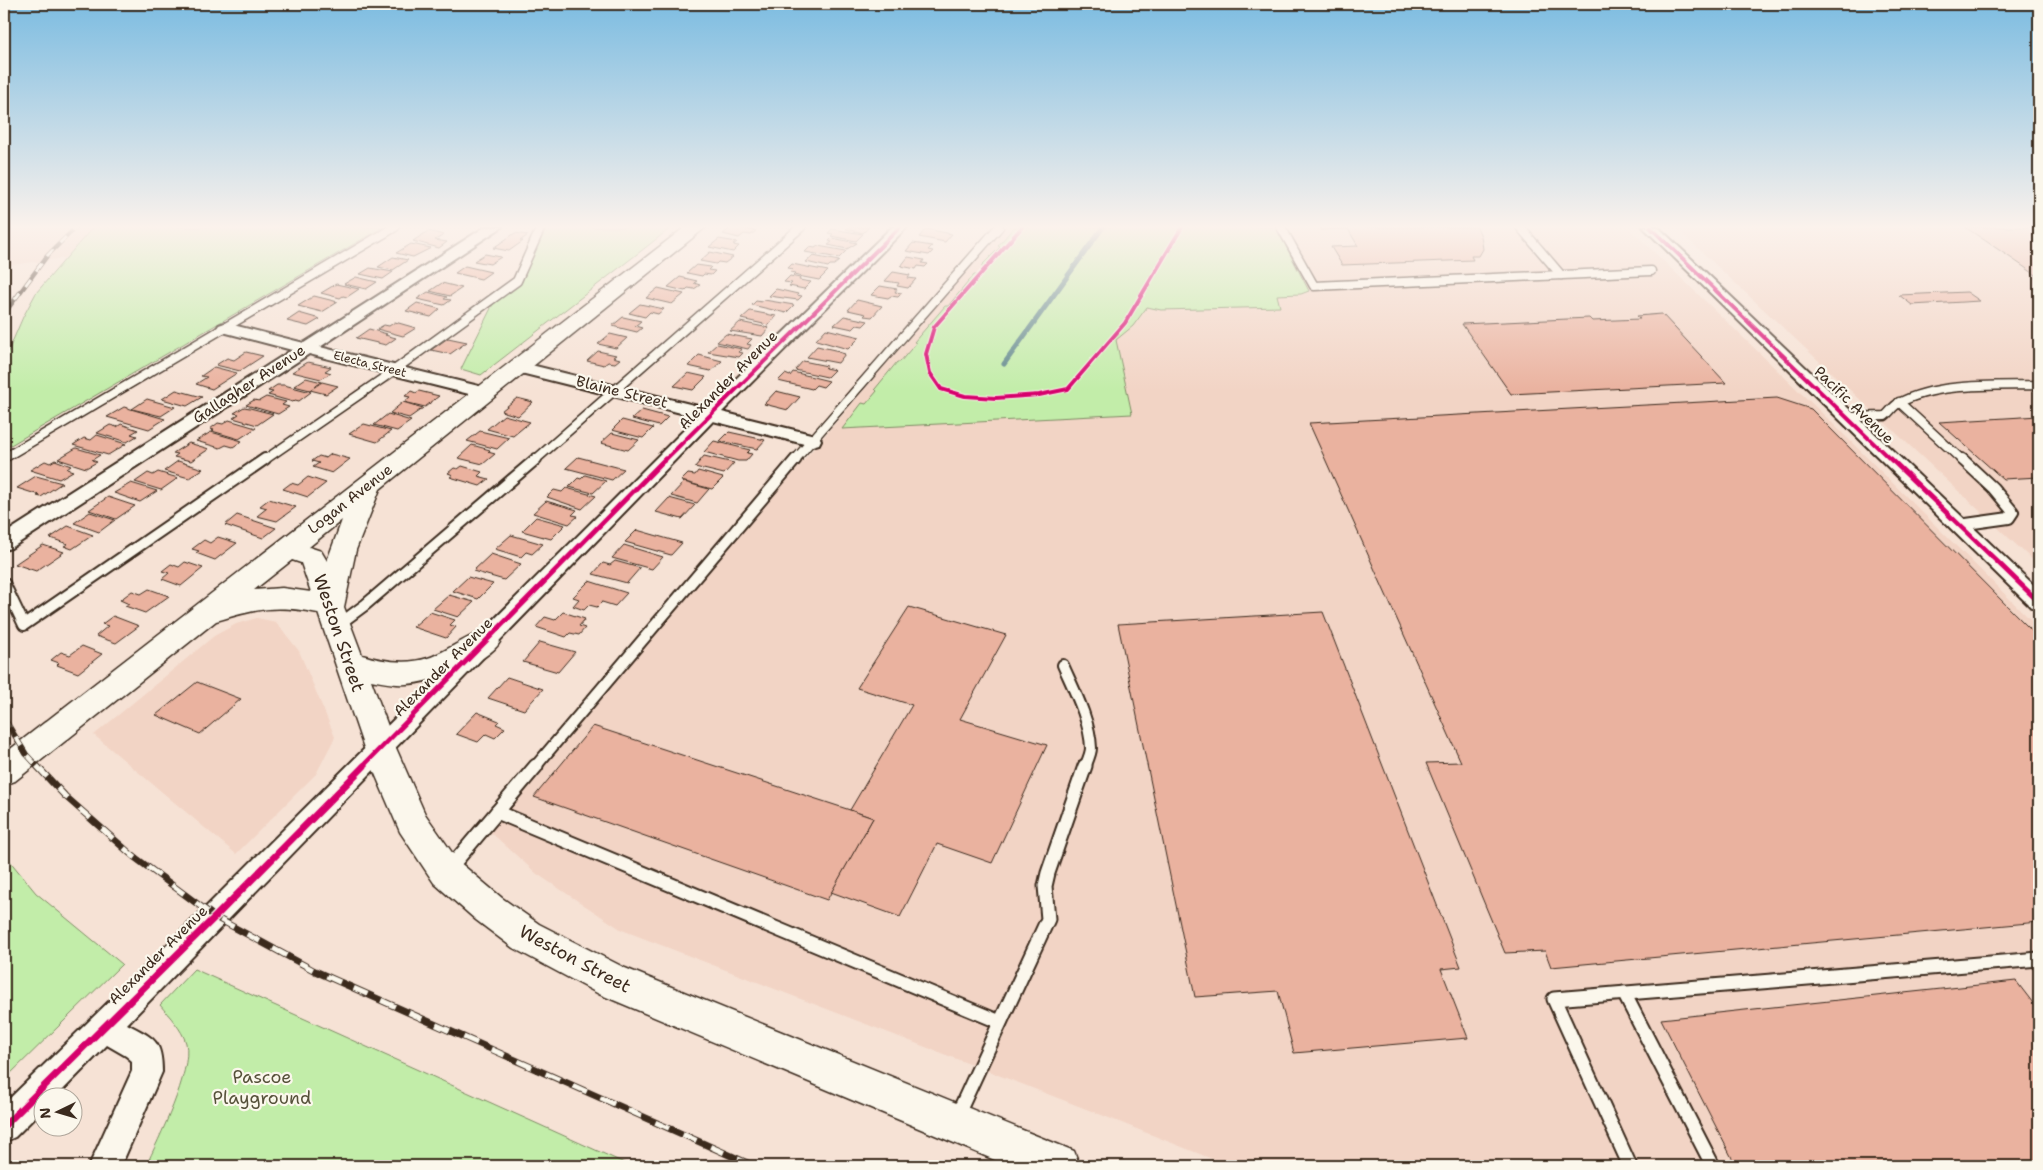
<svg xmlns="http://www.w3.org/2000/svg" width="2043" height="1170" font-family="'Shantell Sans',sans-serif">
<rect width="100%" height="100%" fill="#f6e2d5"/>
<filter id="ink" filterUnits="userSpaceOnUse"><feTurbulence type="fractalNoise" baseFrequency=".02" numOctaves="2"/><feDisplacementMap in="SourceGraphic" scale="10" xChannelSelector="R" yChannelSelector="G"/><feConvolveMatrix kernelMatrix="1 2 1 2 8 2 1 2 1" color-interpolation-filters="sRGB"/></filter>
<g filter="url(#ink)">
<g fill="#f2d4c5">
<path d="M 4,227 L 93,227 L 65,258 L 4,266 Z"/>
<path d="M 1004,227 L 1628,227 L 1826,417 L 2039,628 L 2039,1166 L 1230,1166 L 1094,1112 L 622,930 L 537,874 L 487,829 Z"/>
<path d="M 1675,227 L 2039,227 L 2039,566 L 1893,430 Z"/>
<path d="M 257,618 L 276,622 L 299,651 L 335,737 L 316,774 L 236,854 L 94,735 L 214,636 L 236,624 Z"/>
</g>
<g fill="#c2eda9" stroke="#7e8c64">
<path d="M 93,227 L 383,227 L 4,449 L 4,361 L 23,317 L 36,293 Z"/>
<path d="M 545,227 L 672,227 L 481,375 L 461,369 L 494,302 L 521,283 Z"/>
<path d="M 1014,227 L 1276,227 L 1309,291 L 1301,294 L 1277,295 L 1280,307 L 1161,310 L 1147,307 L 1133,326 L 1116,340 L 1132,414 L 842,429 L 862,403 L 866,404 L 877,391 L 875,389 L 897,362 L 900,362 L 916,343 L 914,342 L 945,306 L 948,306 L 974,275 L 977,275 L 984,268 L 981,266 L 1000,247 L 998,246 Z"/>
<path d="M 4,854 L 36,893 L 122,964 L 4,1080 Z"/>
<path d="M 194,969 L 631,1166 L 146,1166 C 158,1140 193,1071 186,1043 C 182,1029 169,1016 160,1005 Z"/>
</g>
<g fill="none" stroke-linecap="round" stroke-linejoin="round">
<path stroke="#61898c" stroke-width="5" d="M 1004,364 L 1103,227"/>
</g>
<g fill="#eab29f" stroke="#3b2a1e">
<path d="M 732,227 L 735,227 L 756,231 L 751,235 L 744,234 L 739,238 L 723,234 Z"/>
<path d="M 848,227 L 869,227 L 863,233 L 846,229 Z"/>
<path d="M 1320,227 L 1477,227 L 1481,236 L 1483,249 L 1479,256 L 1471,256 L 1473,260 L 1342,265 L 1331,247 L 1358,246 L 1348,229 L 1321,230 Z"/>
<path d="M 1965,227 L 2039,227 L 2039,277 Z"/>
<path d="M 832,229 L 863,234 L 856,241 L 831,236 L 833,234 L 828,233 Z"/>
<path d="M 926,229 L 952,234 L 945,242 L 919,237 Z"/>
<path d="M 428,231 L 444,235 L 435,240 L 447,242 L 439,248 L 413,241 Z"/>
<path d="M 515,233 L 528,235 L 520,241 L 523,241 L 509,251 L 493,248 Z"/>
<path d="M 832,238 L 857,243 L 847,249 L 828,245 L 832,242 L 829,241 Z"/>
<path d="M 719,239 L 737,242 L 733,245 L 739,246 L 733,252 L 709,247 Z"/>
<path d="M 913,243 L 932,246 L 928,250 L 933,251 L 929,255 L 906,251 Z"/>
<path d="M 411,244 L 431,248 L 413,257 L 396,253 Z"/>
<path d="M 818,246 L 846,251 L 839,258 L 805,252 L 810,247 L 815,248 Z"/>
<path d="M 710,252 L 733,257 L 725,263 L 718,262 L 716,264 L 700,261 Z"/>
<path d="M 485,254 L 501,257 L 490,264 L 474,261 Z"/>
<path d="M 813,256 L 839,261 L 834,265 L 830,265 L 828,267 L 806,262 Z"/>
<path d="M 393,257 L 408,260 L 393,270 L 378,267 Z"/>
<path d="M 908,257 L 924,260 L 922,263 L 928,264 L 925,267 L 918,266 L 916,269 L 901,266 Z"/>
<path d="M 792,264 L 828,271 L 819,280 L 793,275 L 795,273 L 790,272 L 793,269 L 788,268 Z"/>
<path d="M 696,265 L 711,267 L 708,270 L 715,271 L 711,275 L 704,274 L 702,276 L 687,273 Z"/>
<path d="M 465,266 L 491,272 L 481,279 L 455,273 Z"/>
<path d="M 370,268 L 393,272 L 383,279 L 360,274 Z"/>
<path d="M 893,272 L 910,275 L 908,278 L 916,279 L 908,288 L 897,286 L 899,283 L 885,281 Z"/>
<path d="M 790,276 L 800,278 L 799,280 L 811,282 L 804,289 L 789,286 L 792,283 L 784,282 Z"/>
<path d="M 356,277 L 377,282 L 366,289 L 344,284 Z"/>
<path d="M 680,277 L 697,281 L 694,283 L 700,285 L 694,289 L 688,288 L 685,291 L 668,287 Z"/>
<path d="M 442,283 L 462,288 L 450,296 L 430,291 Z"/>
<path d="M 336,284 L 359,289 L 347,297 L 343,296 L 340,298 L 321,293 Z"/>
<path d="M 880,286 L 897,289 L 895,292 L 902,293 L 898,297 L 891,296 L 888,298 L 871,295 Z"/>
<path d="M 658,288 L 684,294 L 672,304 L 646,298 Z"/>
<path d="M 776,289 L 798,294 L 797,295 L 802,296 L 798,300 L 769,296 Z"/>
<path d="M 428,292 L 447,297 L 444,299 L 451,300 L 444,305 L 417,299 Z"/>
<path d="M 1967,292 L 1980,301 L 1912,305 L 1899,295 Z"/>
<path d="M 314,296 L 338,302 L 322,312 L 298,306 Z"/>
<path d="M 764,300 L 794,305 L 786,313 L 752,305 L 756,301 L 762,302 Z"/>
<path d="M 857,300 L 882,306 L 872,317 L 864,316 L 866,314 L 848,310 Z"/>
<path d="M 417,303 L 440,309 L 431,317 L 406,311 Z"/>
<path d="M 640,304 L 664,309 L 658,314 L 650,312 L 645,317 L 629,313 Z"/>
<path d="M 750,311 L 776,316 L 768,325 L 741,319 Z"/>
<path d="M 299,313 L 320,319 L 308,326 L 287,321 Z"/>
<path d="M 1662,314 L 1726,383 L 1511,394 L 1462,324 L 1589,318 L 1592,321 L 1640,319 L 1637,316 Z"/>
<path d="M 844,316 L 868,321 L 863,326 L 857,325 L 853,329 L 834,325 Z"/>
<path d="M 623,317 L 641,321 L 635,326 L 642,328 L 637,332 L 612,326 Z"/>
<path d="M 395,322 L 416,328 L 403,336 L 377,329 L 384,325 L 389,326 Z"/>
<path d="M 740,322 L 769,328 L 762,336 L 730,331 Z"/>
<path d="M 369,329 L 387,334 L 385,335 L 396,338 L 386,345 L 356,338 Z"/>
<path d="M 826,329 L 860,337 L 848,349 L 816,340 Z"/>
<path d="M 610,334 L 627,338 L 616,348 L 598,344 Z"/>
<path d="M 726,334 L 752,339 L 747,344 L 751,345 L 748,349 L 717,342 Z"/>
<path d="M 448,338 L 467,342 L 450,354 L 431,350 Z"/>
<path d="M 717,344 L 742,349 L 738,352 L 743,353 L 739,357 L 708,352 Z"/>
<path d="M 817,346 L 839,351 L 838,352 L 845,354 L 838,363 L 807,357 Z"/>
<path d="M 598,351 L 616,355 L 613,357 L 620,359 L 615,363 L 608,362 L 604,365 L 587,361 Z"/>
<path d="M 246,352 L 263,356 L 240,371 L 216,365 L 227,358 L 234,360 Z"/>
<path d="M 699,355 L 722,361 L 711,371 L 688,366 Z"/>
<path d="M 803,361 L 827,366 L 825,368 L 834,370 L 827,377 L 795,370 Z"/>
<path d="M 308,362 L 331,367 L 325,371 L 331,373 L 321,379 L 292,372 Z"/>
<path d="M 214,367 L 237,373 L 212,389 L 196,384 L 207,377 L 201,376 Z"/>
<path d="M 793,372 L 829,381 L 823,387 L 816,385 L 812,389 L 778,381 L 785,374 L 790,376 Z"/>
<path d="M 688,373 L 706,377 L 693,390 L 674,386 Z"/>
<path d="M 306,378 L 322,382 L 310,390 L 294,386 Z"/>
<path d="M 322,382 L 338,386 L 326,394 L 310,390 Z"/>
<path d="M 277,385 L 284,385 L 311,392 L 299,401 L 295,400 L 293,402 L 268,395 L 273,392 L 268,391 Z"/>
<path d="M 176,390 L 202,397 L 187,406 L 162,399 Z"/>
<path d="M 411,391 L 416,393 L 419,391 L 439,396 L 425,407 L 404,402 L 410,397 L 405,396 Z"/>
<path d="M 776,391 L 800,397 L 788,410 L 764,404 Z"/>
<path d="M 266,397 L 286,402 L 282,405 L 289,407 L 278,414 L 246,405 L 254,400 L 259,401 Z"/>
<path d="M 517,398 L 533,402 L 518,416 L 501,411 Z"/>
<path d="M 1777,398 L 1811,409 L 2039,638 L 2039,922 L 1551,967 L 1545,951 L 1505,953 L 1426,763 L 1461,762 L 1309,423 Z"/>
<path d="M 147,399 L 175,407 L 161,416 L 132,409 Z"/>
<path d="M 403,402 L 423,408 L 409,418 L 390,413 Z"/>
<path d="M 124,407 L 165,419 L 149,429 L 107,417 Z"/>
<path d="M 244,407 L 250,408 L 273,414 L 257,425 L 233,418 L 239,414 L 234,413 Z"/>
<path d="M 642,410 L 668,417 L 659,426 L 632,419 Z"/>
<path d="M 388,414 L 411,421 L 397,431 L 374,425 Z"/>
<path d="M 504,415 L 530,422 L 513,436 L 487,429 Z"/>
<path d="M 2039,416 L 2039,477 L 2003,479 L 1939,422 Z"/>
<path d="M 229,420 L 256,428 L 239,439 L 212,431 L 214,430 L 210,429 L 218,423 L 223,424 Z"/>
<path d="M 622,420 L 653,428 L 643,438 L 612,430 Z"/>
<path d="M 121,424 L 138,430 L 131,434 L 137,436 L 127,442 L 97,433 L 110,425 L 117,427 Z"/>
<path d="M 364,424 L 391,431 L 377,442 L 349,434 Z"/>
<path d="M 480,431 L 509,438 L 497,449 L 467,441 Z"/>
<path d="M 211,432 L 242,441 L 233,447 L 226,445 L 220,448 L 196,441 Z"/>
<path d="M 729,432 L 765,440 L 757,449 L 720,441 Z"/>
<path d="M 612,433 L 639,440 L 628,450 L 601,443 Z"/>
<path d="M 97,435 L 126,444 L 108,455 L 73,445 L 84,438 L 91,440 Z"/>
<path d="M 714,441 L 750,450 L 747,453 L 752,454 L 746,461 L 738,461 L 704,452 Z"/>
<path d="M 189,443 L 209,449 L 191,461 L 174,457 L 178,454 L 173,453 Z"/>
<path d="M 472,445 L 490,450 L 488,452 L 495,454 L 483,464 L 458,458 Z"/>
<path d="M 76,448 L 100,455 L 92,460 L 97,462 L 86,468 L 58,459 Z"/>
<path d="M 331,454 L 350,459 L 332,473 L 313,467 L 319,463 L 312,461 L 319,456 L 326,458 Z"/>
<path d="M 704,456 L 734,463 L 724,474 L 695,467 Z"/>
<path d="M 578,457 L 624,469 L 612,480 L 566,468 Z"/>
<path d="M 55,460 L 71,466 L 67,469 L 73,471 L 59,479 L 30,470 L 45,461 L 50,463 Z"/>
<path d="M 178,461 L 203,469 L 189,478 L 164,471 Z"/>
<path d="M 462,466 L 482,472 L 478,476 L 489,479 L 480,486 L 450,477 L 453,475 L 448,473 L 454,468 L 458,469 Z"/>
<path d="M 698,471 L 723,478 L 712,489 L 681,481 L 688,474 L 695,475 Z"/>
<path d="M 158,472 L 178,478 L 161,490 L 135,482 L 148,473 L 153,475 Z"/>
<path d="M 585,475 L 606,481 L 593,493 L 569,487 L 578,478 L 581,479 Z"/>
<path d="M 36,476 L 62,483 L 41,497 L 37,496 L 39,495 L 17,488 Z"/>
<path d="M 308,477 L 326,483 L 308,497 L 283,489 L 291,483 L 298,485 Z"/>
<path d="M 684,482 L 709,489 L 697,503 L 671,496 Z"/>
<path d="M 131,483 L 157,491 L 140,502 L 114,493 Z"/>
<path d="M 566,488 L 596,496 L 582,509 L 547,497 L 554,490 L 562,492 Z"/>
<path d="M 108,497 L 135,506 L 116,519 L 89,510 Z"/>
<path d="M 669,498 L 695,505 L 682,519 L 656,512 Z"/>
<path d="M 269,499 L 296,507 L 277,521 L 257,516 L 267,508 L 260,506 Z"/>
<path d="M 546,501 L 577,510 L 572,515 L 578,516 L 569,524 L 533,513 Z"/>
<path d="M 90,512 L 115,520 L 99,532 L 74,523 Z"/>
<path d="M 237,515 L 276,528 L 263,538 L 225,525 Z"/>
<path d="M 536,517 L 565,525 L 551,539 L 522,531 Z"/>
<path d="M 68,526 L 93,535 L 72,549 L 64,546 L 68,544 L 50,538 Z"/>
<path d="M 637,530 L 682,543 L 671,555 L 625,542 Z"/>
<path d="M 511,535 L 543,544 L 532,554 L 526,552 L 521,557 L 495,549 Z"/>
<path d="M 218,537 L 237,543 L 215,560 L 196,553 L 199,551 L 192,549 L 204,540 L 210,543 Z"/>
<path d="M 43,545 L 64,552 L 36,571 L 15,564 Z"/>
<path d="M 624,545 L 663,557 L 652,569 L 612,558 Z"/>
<path d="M 491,554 L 521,564 L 504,580 L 473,571 Z"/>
<path d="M 615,561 L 640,568 L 627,583 L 593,574 L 603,563 L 610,565 Z"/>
<path d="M 185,562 L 203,568 L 181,586 L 162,579 L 169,573 L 162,571 L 171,564 L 179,567 Z"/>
<path d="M 468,577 L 493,584 L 478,599 L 453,591 Z"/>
<path d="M 589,581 L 627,593 L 615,606 L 602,602 L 597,607 L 589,605 L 584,610 L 573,606 L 579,599 L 573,597 Z"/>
<path d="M 149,589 L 169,596 L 145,613 L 125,606 L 129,604 L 120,600 L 132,591 L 141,594 Z"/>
<path d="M 449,595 L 474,602 L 458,617 L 433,609 Z"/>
<path d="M 909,607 L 1006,635 L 960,719 L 1047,745 L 992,863 L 937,844 L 900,917 L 831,892 L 873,818 L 850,810 L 912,705 L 857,688 Z"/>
<path d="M 430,612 L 455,620 L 450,625 L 456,627 L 446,638 L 413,627 Z"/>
<path d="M 563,612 L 585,619 L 579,626 L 585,628 L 579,635 L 570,633 L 566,637 L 536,627 L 545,617 L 555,620 Z"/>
<path d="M 1323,612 L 1461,967 L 1441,969 L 1468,1038 L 1294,1053 L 1278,991 L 1195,997 L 1118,624 Z"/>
<path d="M 113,616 L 139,626 L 116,643 L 96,636 L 108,626 L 102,624 Z"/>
<path d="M 540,642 L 575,652 L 558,672 L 523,662 Z"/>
<path d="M 82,646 L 102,654 L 78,673 L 57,665 L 59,663 L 51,660 L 61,652 L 70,655 Z"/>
<path d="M 507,677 L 543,689 L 524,710 L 488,698 Z"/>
<path d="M 197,682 L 241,699 L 200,734 L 156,715 Z"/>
<path d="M 477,712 L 499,721 L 496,724 L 505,728 L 495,738 L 486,734 L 478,742 L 456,734 Z"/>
<path d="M 593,726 L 850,810 L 873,818 L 827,900 L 534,797 Z"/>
<path d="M 2016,981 L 2039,1011 L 2039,1166 L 1736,1166 L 1661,1019 Z"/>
</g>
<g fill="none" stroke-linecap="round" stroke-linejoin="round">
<defs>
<g id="lane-far2">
<path d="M 1281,227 L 1314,286 L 1651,271"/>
<path d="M 1520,227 L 1561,275"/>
<path d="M 1899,402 L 1963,461"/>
<path d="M 1847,417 L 1885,416 C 1890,412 1893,406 1899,403 C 1937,382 1996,386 2039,385"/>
<path d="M 4,458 L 395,227"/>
<path d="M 263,461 L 382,379 L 517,281 L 541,227"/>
<path d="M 534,461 L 801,227"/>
<path d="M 794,461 L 999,227"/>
</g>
<g id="lane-far1">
<path d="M 1959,525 L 2009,518 L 2013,512 L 1993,488 L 1962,459"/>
<path d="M 4,583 L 24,625 L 265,459"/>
<path d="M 338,625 L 365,605 L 536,459"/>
<path d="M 1063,665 C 1074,690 1090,720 1091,748 C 1091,754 1087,762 1085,767"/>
<path d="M 535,767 L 796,459"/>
</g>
<g id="lane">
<path d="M 497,812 L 1000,1022"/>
<path d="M 449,869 L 536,766"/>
<path d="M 1624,993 L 1713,1166"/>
<path d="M 956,1118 L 1048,919 L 1045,886 L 1048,873 L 1085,766"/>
<path d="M 1630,1166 L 1554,999 L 2039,959"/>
</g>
<g id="street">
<path d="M 485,227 L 502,227 L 320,347 L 491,389 L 494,393 L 491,397 L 485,398 L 309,354 L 11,548 L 4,550 L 4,534 L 292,350 L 219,331 L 217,328 L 219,325 L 225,323 L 304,343 Z"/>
<path d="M 892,227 L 907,227 L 722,412 L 819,436 L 821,440 L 819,444 L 812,446 L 713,421 L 127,1024 C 154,1038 162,1040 162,1072 L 121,1166 L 89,1166 L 132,1071 L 132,1061 L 126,1056 L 107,1045 L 55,1098 L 42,1098 L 42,1110 L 15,1137 L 4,1142 L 4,1104 L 205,908 L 697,417 L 513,371 L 510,367 L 513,363 L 519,362 L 706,408 Z"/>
<path d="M 1643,227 L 1658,227 L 2039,590 L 2039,610 L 2031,607 Z"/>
</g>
<path id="secondary" d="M 685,227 L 706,227 L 380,489 L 356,550 L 344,607 L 362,655 C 382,661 406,665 428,658 C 445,653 470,633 485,632 C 488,631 493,633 496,635 L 500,642 C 488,663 430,683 406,684 C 394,685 382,682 371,680 L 396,748 L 425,814 L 458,861 L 502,898 L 539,924 L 625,968 L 1074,1151 L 1080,1166 L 1009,1166 L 599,994 L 513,948 L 476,920 L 434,883 L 400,832 L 364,748 L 318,613 C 276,604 256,609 216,621 L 15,781 L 4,785 L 4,754 ZM 342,520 L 327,561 L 321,551 L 309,547 ZM 292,560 L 301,563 L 311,592 L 282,588 L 254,590 Z"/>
</defs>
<use href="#lane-far2" stroke="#3b2a1e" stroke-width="11"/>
<use href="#lane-far1" stroke="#3b2a1e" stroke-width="14"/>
<use href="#lane" stroke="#3b2a1e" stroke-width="17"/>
<use href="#street" stroke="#3b2a1e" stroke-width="4"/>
<use href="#secondary" stroke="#3b2a1e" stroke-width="3"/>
<use href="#lane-far2" stroke="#fbf7ec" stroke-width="8"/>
<use href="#lane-far1" stroke="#fbf7ec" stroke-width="10"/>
<use href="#lane" stroke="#fbf7ec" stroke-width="13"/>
<use href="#street" fill="#fbf7ec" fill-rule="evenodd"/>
<use href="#secondary" fill="#fbf7ec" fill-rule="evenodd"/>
<defs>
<path id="rail-far2" d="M 4,314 L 47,256 L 76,227"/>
<path id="rail-far1" d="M 4,718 L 26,754 L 38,767"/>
<path id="rail" d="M 37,766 L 65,796 L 133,856 L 215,917 L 315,971 L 754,1166"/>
</defs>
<use href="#rail-far2" stroke="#3b2a1e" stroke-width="4.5"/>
<use href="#rail-far1" stroke="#3b2a1e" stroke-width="5.5"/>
<use href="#rail" stroke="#3b2a1e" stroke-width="7"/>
<use href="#rail-far2" stroke="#fbf7ec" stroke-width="3" stroke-dasharray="9" stroke-linecap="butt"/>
<use href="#rail-far1" stroke="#fbf7ec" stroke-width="4" stroke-dasharray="11" stroke-linecap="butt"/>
<use href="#rail" stroke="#fbf7ec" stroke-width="5" stroke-dasharray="15" stroke-linecap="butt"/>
<defs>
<g id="cycleway-far2">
<path d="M 1022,227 L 934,327 L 926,354 L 930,373 L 941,389 L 965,396 L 996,398 L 1039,395 L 1068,389 L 1125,323 L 1182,227"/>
<path d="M 1650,227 L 1892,461"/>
<path d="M 664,461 L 900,227"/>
</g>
<g id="cycleway-far1">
<path d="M 1891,459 L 2039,602"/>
<path d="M 362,767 L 665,459"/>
</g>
<path id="cycleway" d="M 4,1126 L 215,917 L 364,766"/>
</defs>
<use href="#cycleway-far2" stroke="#fbf7ec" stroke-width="6"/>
<use href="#cycleway-far1" stroke="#fbf7ec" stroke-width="8"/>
<use href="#cycleway" stroke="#fbf7ec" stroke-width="10"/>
<use href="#cycleway-far2" stroke="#d6006c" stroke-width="4"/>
<use href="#cycleway-far1" stroke="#d6006c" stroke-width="5"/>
<use href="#cycleway" stroke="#d6006c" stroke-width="7"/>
</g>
</g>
<linearGradient id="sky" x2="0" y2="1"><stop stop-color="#7cbce1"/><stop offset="0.58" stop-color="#fbf2ec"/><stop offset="1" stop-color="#fbf2ec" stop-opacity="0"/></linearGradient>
<rect width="2043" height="391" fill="url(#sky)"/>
<g text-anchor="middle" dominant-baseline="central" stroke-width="4.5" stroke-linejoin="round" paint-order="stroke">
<g font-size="12" fill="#3b2a1e" stroke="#fbf7ec">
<text transform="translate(370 364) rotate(14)">Electa Street</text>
</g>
<g font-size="15" fill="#3b2a1e" stroke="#fbf7ec">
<text transform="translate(728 380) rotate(-45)">Alexander Avenue</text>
<text transform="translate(249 384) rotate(-33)">Gallagher Avenue</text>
<text transform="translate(622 392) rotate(14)">Blaine Street</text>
<text transform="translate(1854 405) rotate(44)">Pacific Avenue</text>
<text transform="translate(350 499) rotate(-38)">Logan Avenue</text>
<text transform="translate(443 667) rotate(-45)">Alexander Avenue</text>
<text transform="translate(158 955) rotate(-45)">Alexander Avenue</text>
</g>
<g font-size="18" fill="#3b2a1e" stroke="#fbf7ec">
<text transform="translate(339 633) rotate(71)">Weston Street</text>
<text transform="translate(575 959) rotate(28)">Weston Street</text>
</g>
<g font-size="18" fill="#56513a" stroke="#fbf7ec">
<text x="262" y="1077">Pascoe<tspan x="262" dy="21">Playground</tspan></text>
</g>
</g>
<rect width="2043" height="1170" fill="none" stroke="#fbf7ec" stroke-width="20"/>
<rect x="10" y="10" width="2023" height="1150" fill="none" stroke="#3b2a1e" stroke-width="2" filter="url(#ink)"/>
<g transform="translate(58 1112) rotate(265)"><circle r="24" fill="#fbf7ec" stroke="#aea59a"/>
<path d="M0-4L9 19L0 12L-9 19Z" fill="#3b2a1e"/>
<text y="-8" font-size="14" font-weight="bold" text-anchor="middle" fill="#3b2a1e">N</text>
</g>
</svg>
